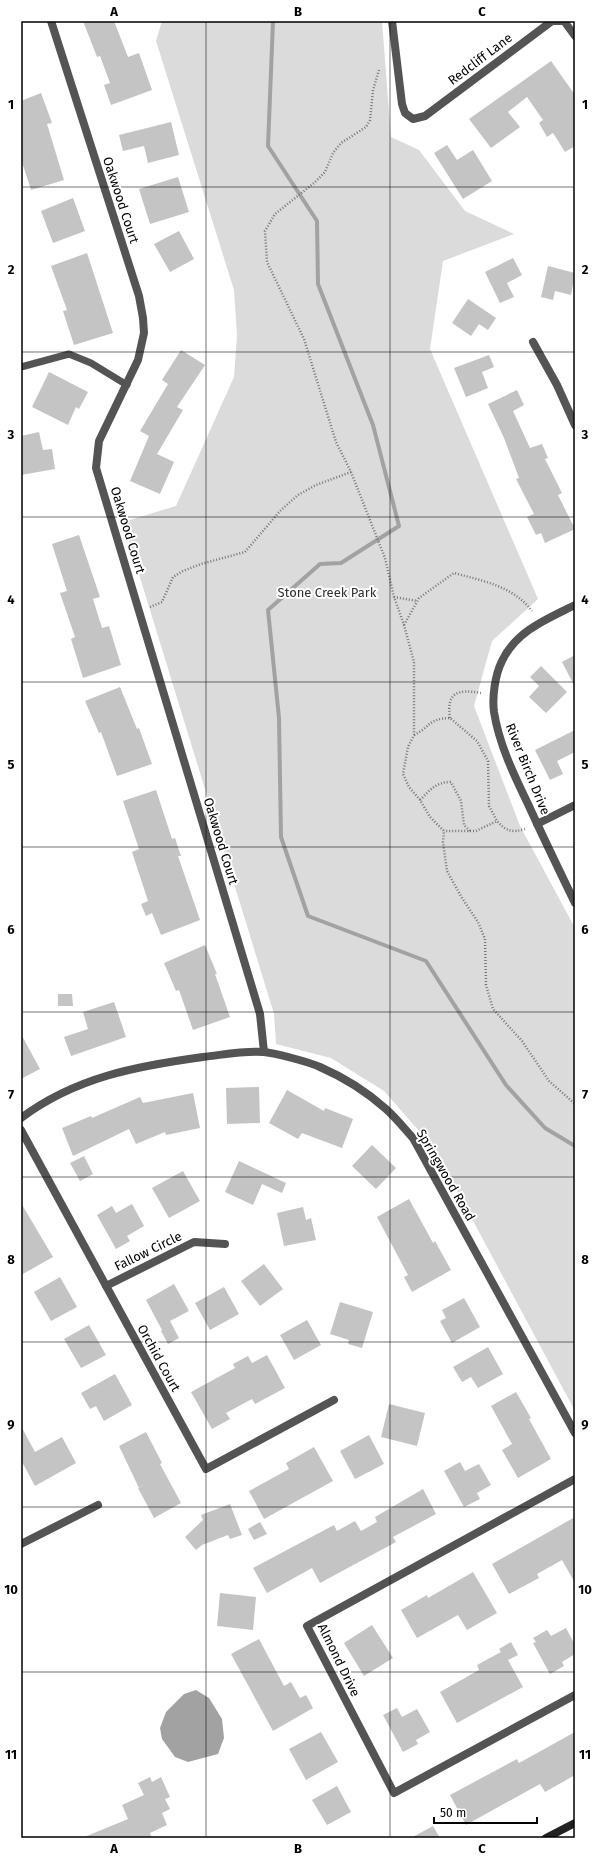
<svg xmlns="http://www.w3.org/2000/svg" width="596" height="1859" font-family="'Fira Sans',sans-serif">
<rect width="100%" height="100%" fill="#fff"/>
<path fill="#dbdbdb" d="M 162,21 L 382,21 L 391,137 L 419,150 L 465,211 L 514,234 L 443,261 L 430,349 L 538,599 L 492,641 L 474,706 L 520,826 L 575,928 L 575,1411 L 434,1148 L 384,1091 L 331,1058 L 276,1044 L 274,1014 L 123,522 L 176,506 L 234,377 L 237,335 L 234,290 L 156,41 Z"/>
<path fill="#a2a2a2" d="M 196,1690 L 209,1698 L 222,1719 L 224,1738 L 218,1754 L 188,1762 L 175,1757 L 162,1739 L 160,1728 L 166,1712 L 184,1694 Z"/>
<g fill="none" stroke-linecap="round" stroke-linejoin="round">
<path stroke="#a2a2a2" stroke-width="4" d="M 273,21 L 268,146 L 317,221 L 318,284 L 373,425 L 399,526 L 341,563 L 320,564 L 268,610 L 279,718 L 281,837 L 308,916 L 426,961 L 506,1085 L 545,1128 L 575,1146"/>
</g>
<g fill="#c4c4c4">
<path d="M 83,21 L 114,21 L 128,57 L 139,53 L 152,90 L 111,105 L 104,85 L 110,83 L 100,56 L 97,57 Z"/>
<path d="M 551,61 L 575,95 L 575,146 L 565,152 L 553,133 L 547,137 L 539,123 L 543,120 L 527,97 L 508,112 L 520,127 L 491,148 L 469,119 Z"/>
<path d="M 41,93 L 52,123 L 47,124 L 64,180 L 31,190 L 21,159 L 21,101 Z"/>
<path d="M 171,122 L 179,155 L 148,163 L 144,146 L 123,151 L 119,135 Z"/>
<path d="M 447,145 L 457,160 L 473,150 L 492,181 L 463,199 L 434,153 Z"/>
<path d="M 178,177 L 189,212 L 150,224 L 139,189 Z"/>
<path d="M 73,198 L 85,231 L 53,243 L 41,211 Z"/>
<path d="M 179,231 L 194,259 L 170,272 L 154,244 Z"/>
<path d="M 87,253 L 113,333 L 74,345 L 63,311 L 67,310 L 51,266 Z"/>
<path d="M 513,258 L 522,275 L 507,283 L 514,297 L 500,303 L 485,272 Z"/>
<path d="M 548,266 L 575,273 L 571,295 L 555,291 L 553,300 L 541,297 Z"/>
<path d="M 468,299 L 496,318 L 488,330 L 479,324 L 471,336 L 452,323 Z"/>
<path d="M 181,350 L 205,365 L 177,407 L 183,410 L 157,454 L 174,462 L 160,494 L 130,481 L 149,436 L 140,431 L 168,384 L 162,380 Z"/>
<path d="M 489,355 L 494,367 L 482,372 L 488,388 L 466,397 L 454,368 Z"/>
<path d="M 49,372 L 88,392 L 79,409 L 76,407 L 68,425 L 32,407 Z"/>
<path d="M 517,390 L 524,405 L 513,411 L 530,448 L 542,444 L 548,458 L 545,459 L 562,493 L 558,495 L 575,529 L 545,543 L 541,533 L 536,535 L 527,517 L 534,514 L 516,479 L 519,478 L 504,438 L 488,404 Z"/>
<path d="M 39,432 L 43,450 L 52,449 L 55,469 L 21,475 L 21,436 Z"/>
<path d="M 79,535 L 100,597 L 93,599 L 102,628 L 109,626 L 121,665 L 83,678 L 71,639 L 75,637 L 60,593 L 67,591 L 52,544 Z"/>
<path d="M 575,655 L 575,687 L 562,662 Z"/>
<path d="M 541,666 L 567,692 L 546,713 L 529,697 L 539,686 L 530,677 Z"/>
<path d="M 120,687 L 137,729 L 139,728 L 152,764 L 117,776 L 101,732 L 99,733 L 85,701 Z"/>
<path d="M 575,730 L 575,752 L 557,761 L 563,774 L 550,780 L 535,750 Z"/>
<path d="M 156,790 L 172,839 L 175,838 L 181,856 L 178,856 L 200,920 L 161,935 L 152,913 L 146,916 L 141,904 L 148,901 L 132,852 L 139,849 L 123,801 Z"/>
<path d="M 205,945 L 217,974 L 215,974 L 230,1017 L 193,1030 L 179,990 L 176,991 L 164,963 Z"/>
<path d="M 58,994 L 72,994 L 73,1006 L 58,1006 Z"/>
<path d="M 114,1002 L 126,1037 L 71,1056 L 64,1037 L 88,1029 L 83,1012 Z"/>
<path d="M 21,1034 L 40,1069 L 21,1079 Z"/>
<path d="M 259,1087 L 260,1123 L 227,1124 L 226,1088 Z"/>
<path d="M 287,1090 L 324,1111 L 325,1108 L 353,1119 L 342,1148 L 302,1133 L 298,1139 L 269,1123 Z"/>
<path d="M 193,1093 L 200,1128 L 166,1135 L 165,1132 L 136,1144 L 129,1129 L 73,1156 L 62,1128 L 91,1116 L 92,1118 L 140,1097 L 143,1103 Z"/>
<path d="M 372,1145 L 396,1168 L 376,1189 L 352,1166 Z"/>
<path d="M 84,1156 L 93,1174 L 80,1181 L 70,1163 Z"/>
<path d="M 239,1161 L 286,1183 L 282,1193 L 262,1184 L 253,1205 L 225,1192 Z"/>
<path d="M 183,1171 L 200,1201 L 169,1218 L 152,1188 Z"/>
<path d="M 409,1199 L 433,1243 L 435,1241 L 451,1270 L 412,1292 L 404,1277 L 408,1275 L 377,1217 Z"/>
<path d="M 21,1203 L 53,1257 L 21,1275 Z"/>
<path d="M 132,1204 L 144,1226 L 127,1236 L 130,1241 L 116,1249 L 97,1215 L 112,1206 L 116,1213 Z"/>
<path d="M 303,1207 L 306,1220 L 311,1218 L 316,1240 L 284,1246 L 277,1213 Z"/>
<path d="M 264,1264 L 283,1289 L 260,1306 L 241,1281 Z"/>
<path d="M 60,1277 L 77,1307 L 51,1321 L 34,1292 Z"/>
<path d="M 174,1284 L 189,1311 L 170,1321 L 179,1338 L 168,1344 L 161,1331 L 162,1330 L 146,1300 Z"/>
<path d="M 224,1287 L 239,1314 L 210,1330 L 195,1303 Z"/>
<path d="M 464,1298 L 480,1327 L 452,1343 L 440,1321 L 446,1318 L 442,1310 Z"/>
<path d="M 340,1302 L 373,1312 L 362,1348 L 348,1344 L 349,1340 L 330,1334 Z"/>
<path d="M 307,1320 L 321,1345 L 294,1360 L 280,1335 Z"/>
<path d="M 89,1325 L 106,1355 L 81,1368 L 64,1339 Z"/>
<path d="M 488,1347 L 503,1374 L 478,1388 L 471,1377 L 462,1382 L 453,1367 Z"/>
<path d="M 267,1355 L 285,1388 L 255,1404 L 252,1399 L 226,1413 L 230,1419 L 212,1429 L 191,1392 L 235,1368 L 233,1364 L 248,1356 L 252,1363 Z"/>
<path d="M 115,1374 L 132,1405 L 104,1421 L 96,1406 L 90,1409 L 81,1393 Z"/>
<path d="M 516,1392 L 531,1418 L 529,1419 L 551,1459 L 518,1478 L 502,1450 L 512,1444 L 491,1406 Z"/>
<path d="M 389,1404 L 425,1413 L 417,1446 L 381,1437 Z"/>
<path d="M 21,1426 L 35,1452 L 62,1437 L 76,1463 L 35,1486 L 21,1460 Z"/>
<path d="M 146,1432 L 162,1463 L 160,1464 L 181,1503 L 154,1518 L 138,1488 L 139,1488 L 119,1446 Z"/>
<path d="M 369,1435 L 384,1464 L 355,1479 L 340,1451 Z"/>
<path d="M 314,1447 L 333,1481 L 264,1519 L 249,1491 L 289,1469 L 286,1463 Z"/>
<path d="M 460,1462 L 465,1471 L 479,1464 L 491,1485 L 477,1493 L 480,1499 L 464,1507 L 444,1471 Z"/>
<path d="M 423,1489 L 436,1514 L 393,1537 L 396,1542 L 320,1583 L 312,1568 L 267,1593 L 253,1568 L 334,1525 L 337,1531 L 355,1521 L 361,1531 L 377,1522 L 375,1517 Z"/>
<path d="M 230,1504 L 242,1535 L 230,1539 L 228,1535 L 202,1545 L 196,1550 L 185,1537 L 203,1520 L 201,1515 Z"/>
<path d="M 575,1517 L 575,1583 L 562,1560 L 537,1574 L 539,1578 L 509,1594 L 492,1564 Z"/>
<path d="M 260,1522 L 267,1534 L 254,1540 L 248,1529 Z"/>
<path d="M 473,1572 L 497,1613 L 467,1630 L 458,1615 L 417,1638 L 401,1610 L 427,1595 L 428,1598 Z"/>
<path d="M 220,1593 L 256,1597 L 253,1630 L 217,1626 Z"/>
<path d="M 372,1625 L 393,1658 L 364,1676 L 344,1643 Z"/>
<path d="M 566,1628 L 575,1645 L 575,1654 L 562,1662 L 564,1666 L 550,1674 L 533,1643 L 536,1642 L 533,1638 L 547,1630 L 551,1636 Z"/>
<path d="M 259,1639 L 284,1686 L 291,1682 L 300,1698 L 306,1695 L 313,1708 L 273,1731 L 231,1654 Z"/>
<path d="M 511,1642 L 518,1655 L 508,1660 L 523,1687 L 457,1723 L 440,1692 L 479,1670 L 477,1665 L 501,1652 L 499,1649 Z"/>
<path d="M 397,1708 L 402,1717 L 417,1709 L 430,1732 L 416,1740 L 418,1744 L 403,1752 L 383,1715 Z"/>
<path d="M 321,1732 L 338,1762 L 306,1780 L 289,1749 Z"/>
<path d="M 575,1732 L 575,1775 L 545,1792 L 540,1784 L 466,1825 L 450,1795 L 517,1759 L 519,1763 Z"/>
<path d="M 150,1777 L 152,1782 L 161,1777 L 170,1797 L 165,1799 L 170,1809 L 162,1813 L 167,1825 L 150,1833 L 152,1838 L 82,1838 L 128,1819 L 122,1805 L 144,1795 L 138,1783 Z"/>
<path d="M 337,1786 L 351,1812 L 327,1825 L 312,1800 Z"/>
<path d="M 433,1826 L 440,1838 L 411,1838 Z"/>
</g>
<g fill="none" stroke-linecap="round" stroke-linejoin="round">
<g stroke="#767676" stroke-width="2.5" stroke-dasharray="1 2" stroke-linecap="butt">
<path d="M 379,70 L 373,90 L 370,120 L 366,127 L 341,143 L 333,153 L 325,172 L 314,183 L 275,214 L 265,231 L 267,262 L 304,339 L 336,442 L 351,472 L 385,558 L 394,597 L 404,625 L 414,662 L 414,735 L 408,747 L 403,774 L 409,787 L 420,800 L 430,817 L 444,831 L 443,842 L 447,871 L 462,898 L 478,922 L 485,939 L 486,985 L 493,1009 L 522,1041 L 549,1081 L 575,1104"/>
<path d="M 394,597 L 417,601"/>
<path d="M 150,607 L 162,602 L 173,577 L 183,571 L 201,564 L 245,552 L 280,511 L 298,495 L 316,485 L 351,472"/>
<path d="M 404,625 L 419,598 L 454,573 C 483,581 513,586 532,611"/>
<path d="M 450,718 C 446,692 458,689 481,693"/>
<path d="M 414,735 C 431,727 427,719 450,718 L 477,741 L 488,761 L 489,806 L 497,821"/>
<path d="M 420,800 C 430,790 436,782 451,782 L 461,801 L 464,825 L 470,831 L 444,831"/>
<path d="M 470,831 L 476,831 L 497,821 C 506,831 512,833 525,829"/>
</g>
<path stroke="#545454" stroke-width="7" d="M 21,367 L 69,354 L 91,363 L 127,385"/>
<g stroke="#545454" stroke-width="8">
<path d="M 51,21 L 139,296 L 143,318 L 144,333 L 138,360 L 99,441 L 96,468 L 260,1014 L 264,1052"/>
<path d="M 392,21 L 402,104 L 405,113 L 413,119 L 425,116 L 552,21 L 564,21 L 575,36"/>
<path d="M 533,342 L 557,385 L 575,425"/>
<path d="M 575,605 C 547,619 516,631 502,661 C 495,675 492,697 494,712 C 499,744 514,775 528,804 C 543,837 559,870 575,903"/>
<path d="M 537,824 L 575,805"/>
<path d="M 21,1118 C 76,1077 137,1066 203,1057 C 222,1055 245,1050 264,1052 C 275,1053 309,1062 320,1067 C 343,1077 367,1092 386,1109 C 396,1118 404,1128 413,1138 L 575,1433"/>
<path d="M 21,1130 L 206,1469 L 334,1400"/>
<path d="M 106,1286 L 194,1242 L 225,1244"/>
<path d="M 575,1479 L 307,1626 L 394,1793 L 575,1695"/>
<path d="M 21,1544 L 98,1505"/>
</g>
<path stroke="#212121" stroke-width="8" d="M 546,1838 L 575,1823"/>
</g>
<path fill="none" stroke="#000" stroke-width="1" stroke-opacity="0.55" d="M 206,21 L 206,1838M 390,21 L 390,1838M 21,187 L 575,187M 21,352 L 575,352M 21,517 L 575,517M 21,682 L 575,682M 21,847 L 575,847M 21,1012 L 575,1012M 21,1177 L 575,1177M 21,1342 L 575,1342M 21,1507 L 575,1507M 21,1672 L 575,1672"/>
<g text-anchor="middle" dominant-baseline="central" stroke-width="4" stroke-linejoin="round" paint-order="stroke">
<g font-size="13" fill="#000" stroke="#fff">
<text transform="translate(480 59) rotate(-37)">Redcliff Lane</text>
<text transform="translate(121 200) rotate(72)">Oakwood Court</text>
<text transform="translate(128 530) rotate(73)">Oakwood Court</text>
<text transform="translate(528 769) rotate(68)">River Birch Drive</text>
<text transform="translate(221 841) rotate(73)">Oakwood Court</text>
<text transform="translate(446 1175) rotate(60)">Springwood Road</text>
<text transform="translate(148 1251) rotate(-26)">Fallow Circle</text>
<text transform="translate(159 1358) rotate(61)">Orchid Court</text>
<text transform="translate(339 1660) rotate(64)">Almond Drive</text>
</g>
<g font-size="13" fill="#323232" stroke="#fff">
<text x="327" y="592">Stone Creek Park</text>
</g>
</g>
<rect width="596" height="1859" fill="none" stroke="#ffffff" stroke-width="44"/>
<path d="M434 1817v6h103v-6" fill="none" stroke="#000000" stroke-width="2"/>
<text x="440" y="1817" font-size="12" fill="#000000" stroke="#ffffff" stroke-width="3" paint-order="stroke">50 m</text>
<rect x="22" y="22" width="552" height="1815" fill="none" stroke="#000" stroke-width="1.5"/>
<g font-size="13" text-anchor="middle" font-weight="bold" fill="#000">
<text x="114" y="16">A</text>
<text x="298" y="16">B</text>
<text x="482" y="16">C</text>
<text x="11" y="109">1</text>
<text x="585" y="109">1</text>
<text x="11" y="274">2</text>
<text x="585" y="274">2</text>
<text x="11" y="439">3</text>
<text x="585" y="439">3</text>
<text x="11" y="604">4</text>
<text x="585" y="604">4</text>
<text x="11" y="769">5</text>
<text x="585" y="769">5</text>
<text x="11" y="934">6</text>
<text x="585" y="934">6</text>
<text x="11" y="1099">7</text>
<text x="585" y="1099">7</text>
<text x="11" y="1264">8</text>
<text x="585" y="1264">8</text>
<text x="11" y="1429">9</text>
<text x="585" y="1429">9</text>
<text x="11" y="1594">10</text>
<text x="585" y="1594">10</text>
<text x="11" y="1759">11</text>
<text x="585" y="1759">11</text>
<text x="114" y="1853">A</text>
<text x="298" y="1853">B</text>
<text x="482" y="1853">C</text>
</g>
</svg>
